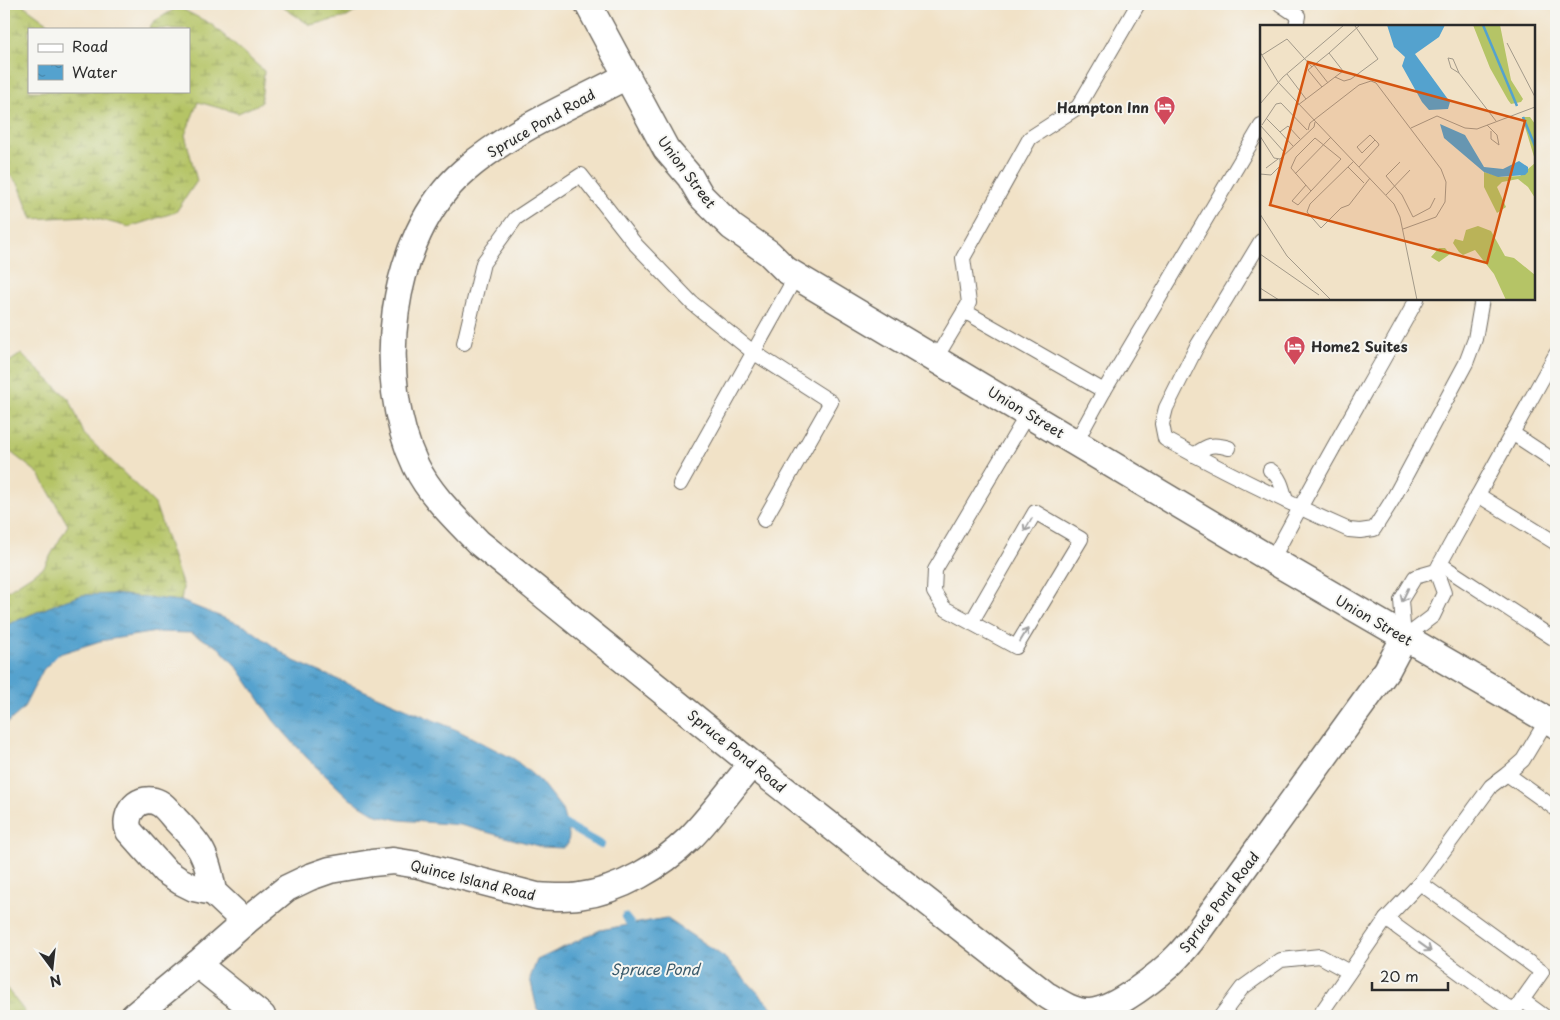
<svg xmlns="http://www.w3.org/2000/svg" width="1560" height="1020" font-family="'Playpen Sans',sans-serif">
<defs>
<pattern id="wetland-marsh" width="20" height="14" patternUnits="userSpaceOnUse" patternTransform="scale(1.25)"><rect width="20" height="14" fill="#b5c466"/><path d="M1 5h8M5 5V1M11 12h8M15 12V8" fill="none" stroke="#939f54"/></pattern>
<pattern id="water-ripples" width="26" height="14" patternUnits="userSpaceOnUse" patternTransform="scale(1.25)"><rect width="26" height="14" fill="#54a2ce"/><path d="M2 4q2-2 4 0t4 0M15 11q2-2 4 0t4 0" fill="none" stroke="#4684a7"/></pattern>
</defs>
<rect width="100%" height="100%" fill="#f6f6f2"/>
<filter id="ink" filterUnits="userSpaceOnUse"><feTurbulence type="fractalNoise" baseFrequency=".02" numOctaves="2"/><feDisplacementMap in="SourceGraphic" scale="10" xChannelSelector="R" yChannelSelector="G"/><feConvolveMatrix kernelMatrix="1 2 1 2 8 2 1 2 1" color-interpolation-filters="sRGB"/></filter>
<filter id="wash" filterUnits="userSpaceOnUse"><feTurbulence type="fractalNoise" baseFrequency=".0096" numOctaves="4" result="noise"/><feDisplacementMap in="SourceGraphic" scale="20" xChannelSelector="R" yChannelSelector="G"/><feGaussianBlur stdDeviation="1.12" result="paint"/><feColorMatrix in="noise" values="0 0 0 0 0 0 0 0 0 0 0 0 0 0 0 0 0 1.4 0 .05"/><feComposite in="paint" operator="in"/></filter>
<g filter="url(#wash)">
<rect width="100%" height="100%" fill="#f1e2c7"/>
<g fill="url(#wetland-marsh)" stroke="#707848">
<path d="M 4,4 L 22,4 L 56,29 L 29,29 L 29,91 L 189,91 L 189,29 L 149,29 L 153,22 L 178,7 L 211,24 L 264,71 L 261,103 L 238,113 L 198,102 L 185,135 L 197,181 L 176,212 L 129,227 L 86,216 L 32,219 L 19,185 L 4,169 Z"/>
<path d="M 278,4 L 367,4 L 347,17 L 310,25 Z"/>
<path d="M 21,354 L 70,400 L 84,434 L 155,504 L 183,587 L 181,601 L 113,594 L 61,602 L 4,626 L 4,593 L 44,567 L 68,525 L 39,474 L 4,447 L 4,369 L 6,364 Z"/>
<path d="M 4,985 L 25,1012 L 25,1016 L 4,1016 Z"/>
</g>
<g fill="url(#water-ripples)" stroke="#40667c">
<path d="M 113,594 L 181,601 L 247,627 L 294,661 L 457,730 L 514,759 L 540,781 L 562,809 L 569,835 L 568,844 L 563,848 L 542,847 L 460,825 L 400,820 L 377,815 L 350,799 L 307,758 L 274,721 L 237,667 L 218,647 L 191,633 L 156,632 L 100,641 L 59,654 L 43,670 L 23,709 L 4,726 L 4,626 L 61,602 L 82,595 Z"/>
<path d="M 666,918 L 724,957 L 780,1016 L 544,1016 L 537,1009 L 530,978 L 537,960 L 600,930 Z"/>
</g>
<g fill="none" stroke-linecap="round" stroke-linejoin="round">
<g stroke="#54a2ce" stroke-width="8">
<path d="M 559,821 L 601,845"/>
<path d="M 625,917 L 636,931"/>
</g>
</g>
</g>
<g filter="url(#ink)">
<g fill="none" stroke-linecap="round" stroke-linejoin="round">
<defs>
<g id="lane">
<path d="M 1280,4 L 1298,16 L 1296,26"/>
<path d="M 1261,241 L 1196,348 L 1166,408 L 1162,424 L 1165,439 C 1225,472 1286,502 1349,530 L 1360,531 L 1374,529 L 1393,499 L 1466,363 L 1475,339 L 1482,299"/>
<path d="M 964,311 L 1104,391"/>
<path d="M 464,343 L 483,263 L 516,218 L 581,175 L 636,245 L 692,303 L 753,352 L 831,402 L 764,520"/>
<path d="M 936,358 L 969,303 L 963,258 L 1030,138 L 1078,107 L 1138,4"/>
<path d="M 1512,433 L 1556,462"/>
<path d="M 1076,442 L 1104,391 L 1261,126"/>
<path d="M 1194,455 C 1208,445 1212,443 1229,448"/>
<path d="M 1270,470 C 1281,477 1283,490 1286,501"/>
<path d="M 680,484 L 796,276"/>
<path d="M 1478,495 L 1556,543"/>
<path d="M 1272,560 C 1318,472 1369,386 1417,299"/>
<path d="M 1440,564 L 1556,640"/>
<path d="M 971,623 L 1035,512 L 1081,539 L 1016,647 L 944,608 L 934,592 L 935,570 L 1028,413"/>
<path d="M 1404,638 L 1401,600 L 1415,577 L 1436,571 L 1556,354"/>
<path d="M 1404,638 L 1433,616 L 1444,593 L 1436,571"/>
<path d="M 1547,720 L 1523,760 L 1507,774 L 1556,809"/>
<path d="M 1420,883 L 1542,972 L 1511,1016"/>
<path d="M 1386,919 L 1514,1012"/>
<path d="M 1522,1000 L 1544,1016"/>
<path d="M 1221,1016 L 1242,988 L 1281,960 L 1320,956 L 1349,972"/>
<path d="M 1319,1016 L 1386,919 L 1420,883 L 1491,786 L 1507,774"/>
</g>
<g id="street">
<path d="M 588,4 L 666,149 L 690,177 L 701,196 L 732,227 L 769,253 L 786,270 L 1272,560 L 1556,725"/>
<path d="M 627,76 C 572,105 511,130 464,171 C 388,237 374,379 416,466 C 430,495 456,519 478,542 L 752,764 L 1045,994 C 1058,1002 1074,1013 1090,1012 C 1114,1011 1161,974 1177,957 C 1184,950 1191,941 1197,933 L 1387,670 L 1404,638"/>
<path d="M 213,892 C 207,854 201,846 175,819 C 170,813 165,806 159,803 C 140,793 122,813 129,831 L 165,871 L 180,881 L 194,888 L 213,892 L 245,922"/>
<path d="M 197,964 L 262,1016"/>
<path d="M 134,1016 L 197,964 L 245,922 L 287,888 L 310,877 L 330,870 L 372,863 L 393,861 L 418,865 L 537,896 C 551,897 565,898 579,896 C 620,891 661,866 690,838 C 711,817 732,787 752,764"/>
</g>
</defs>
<use href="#lane" stroke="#706b62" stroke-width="16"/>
<use href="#street" stroke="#706b62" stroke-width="29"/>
<use href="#lane" stroke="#fff" stroke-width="14"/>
<use href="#street" stroke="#fff" stroke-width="26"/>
</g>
<defs><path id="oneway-shaft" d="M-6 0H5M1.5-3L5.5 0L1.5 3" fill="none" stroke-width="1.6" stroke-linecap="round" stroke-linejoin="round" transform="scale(1.25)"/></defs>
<g stroke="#a0a0a0">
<use href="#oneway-shaft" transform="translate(1028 525) rotate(120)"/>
<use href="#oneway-shaft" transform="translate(1405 595) rotate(115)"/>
<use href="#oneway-shaft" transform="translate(1024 635) rotate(-59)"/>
<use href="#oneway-shaft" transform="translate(1425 947) rotate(36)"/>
</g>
</g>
<defs>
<symbol id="hotel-pin" viewBox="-11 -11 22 30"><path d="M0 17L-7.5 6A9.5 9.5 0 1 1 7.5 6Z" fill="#d1495b" stroke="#f6f6f2"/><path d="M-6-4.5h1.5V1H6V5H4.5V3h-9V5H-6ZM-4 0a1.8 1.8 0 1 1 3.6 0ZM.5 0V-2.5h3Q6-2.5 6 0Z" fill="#fff"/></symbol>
</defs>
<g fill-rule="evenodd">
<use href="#hotel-pin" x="1152" y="94" width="25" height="34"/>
<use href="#hotel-pin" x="1282" y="334" width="25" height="34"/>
</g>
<g text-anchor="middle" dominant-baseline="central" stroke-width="4" stroke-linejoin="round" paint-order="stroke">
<g font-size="14" font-weight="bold" fill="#2b2b2b" stroke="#f6f6f2" text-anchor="end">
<text x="1149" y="107">Hampton Inn</text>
<text x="1311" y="346" text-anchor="start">Home2 Suites</text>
</g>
<g font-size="14" fill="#2b2b2b" stroke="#f6f6f2">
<text transform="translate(541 123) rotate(-30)">Spruce Pond Road</text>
<text transform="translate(687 172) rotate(53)">Union Street</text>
<text transform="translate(1026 412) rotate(31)">Union Street</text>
<text transform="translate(1374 620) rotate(30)">Union Street</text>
<text transform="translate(737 751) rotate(39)">Spruce Pond Road</text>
<text transform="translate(473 880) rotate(14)">Quince Island Road</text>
<text transform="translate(1219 902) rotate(-53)">Spruce Pond Road</text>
</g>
<g font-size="15" font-style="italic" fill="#3b5b6c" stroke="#f6f6f2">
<text x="655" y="968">Spruce Pond</text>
</g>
</g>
<g transform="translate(1260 25)">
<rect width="275" height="275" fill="#f1e2c7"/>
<path d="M 213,0 L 240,0 L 251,55 L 263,74 L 261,77 L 251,79 L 248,75 L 230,43 ZM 262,92 L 270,92 L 275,99 L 275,135 ZM 275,138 L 275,173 L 268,162 L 258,154 L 242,157 L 237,162 L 246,182 L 237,188 L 224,162 L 224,147 L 241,152 L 260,151 ZM 218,201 L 231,206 L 245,231 L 254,233 L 275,250 L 275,275 L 246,275 L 234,249 L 215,225 L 203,230 L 199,227 L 193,218 L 195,214 L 203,216 L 206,205 ZM 179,223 L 185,223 L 190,229 L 179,237 L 171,232 Z" fill="#b5c466"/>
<path d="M 127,0 L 185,0 L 179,12 L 155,29 L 190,77 L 188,84 L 169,85 L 162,77 L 142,41 L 145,32 L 134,22 ZM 180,99 L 205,110 L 224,142 L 243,144 L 259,136 L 268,142 L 268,147 L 265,150 L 238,152 L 224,147 L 184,113 Z" fill="#54a2ce"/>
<path fill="none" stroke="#54a2ce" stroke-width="2.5" d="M 223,0 L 257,81M 263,92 L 275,121"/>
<path fill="none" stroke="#a29989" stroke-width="1" d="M 247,18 L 275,72M 0,27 L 18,57M 2,30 L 27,14 L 52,42M 54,40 L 68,58M 199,48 L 193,34 L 188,33 L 191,43 L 199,48 L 236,96M 27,49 L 46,74 L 38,80M 75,52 L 84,56 L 91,54 L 118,34 L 95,1M 18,57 L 134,179 L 140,192 L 157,275M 62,62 L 48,45 L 69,28M 46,74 L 83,46 L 69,28 L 100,0M 0,79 L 23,52 L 84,0M 6,93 L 20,107 L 28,101 L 40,114M 0,100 L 25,128M 2,100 L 16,79 L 21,78 L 47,105M 227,100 L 237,110 L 239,120 L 231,114 L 231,106M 151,103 L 177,91 L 205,103 L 217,104 L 275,82M 48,105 L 50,98 L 99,60 L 111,56 L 116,58 L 181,144 L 186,157 L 185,177 L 176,192 L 143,204M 20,107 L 33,121M 0,111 L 14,133 L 20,134 L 54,102 L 55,97M 55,113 L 81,134 L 51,166 L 31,143 L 36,132 ZM 94,136 L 50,179 L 47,187 L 61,203 L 81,183 L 89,180 L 110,153M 140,137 L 126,151 L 142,170 L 153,192 L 170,183 L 175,173M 88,142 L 104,158M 99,142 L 119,120 L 118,118 L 110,110 L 97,122 L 102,128 L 115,115M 6,143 L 18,134M 0,149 L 11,150 L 20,141 L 20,134M 35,149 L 71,112M 46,160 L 32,176 L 38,180 L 51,166M 126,170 L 150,145M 0,189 L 27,231 L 71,275M 0,229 L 59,270M 0,263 L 19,275"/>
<path fill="#d5540f" fill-opacity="0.15" stroke="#d5540f" stroke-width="2.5" d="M 48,37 L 265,96 L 227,238 L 10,180 Z"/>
<rect width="275" height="275" fill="none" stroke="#2b2b2b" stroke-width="2.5"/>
</g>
<rect width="1560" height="1020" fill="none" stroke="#f6f6f2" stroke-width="20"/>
<rect x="28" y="28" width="162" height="65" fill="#f6f6f2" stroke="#a5a5a2"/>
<rect x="38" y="44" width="25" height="8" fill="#ffffff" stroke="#a5a5a2"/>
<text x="72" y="52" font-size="15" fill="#2b2b2b">Road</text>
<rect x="38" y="65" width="25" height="15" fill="url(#water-ripples)" stroke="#a5a5a2"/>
<text x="72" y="78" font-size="15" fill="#2b2b2b">Water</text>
<g transform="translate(52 968) rotate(165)" stroke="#f6f6f2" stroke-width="4" paint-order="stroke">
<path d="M0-4L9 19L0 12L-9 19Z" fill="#2b2b2b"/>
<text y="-8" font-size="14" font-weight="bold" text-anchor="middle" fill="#2b2b2b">N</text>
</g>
<path d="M1372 982v8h76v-8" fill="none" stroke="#2b2b2b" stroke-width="2.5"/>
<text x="1380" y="982" font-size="15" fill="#2b2b2b" stroke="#f6f6f2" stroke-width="4" paint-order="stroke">20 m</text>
</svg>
